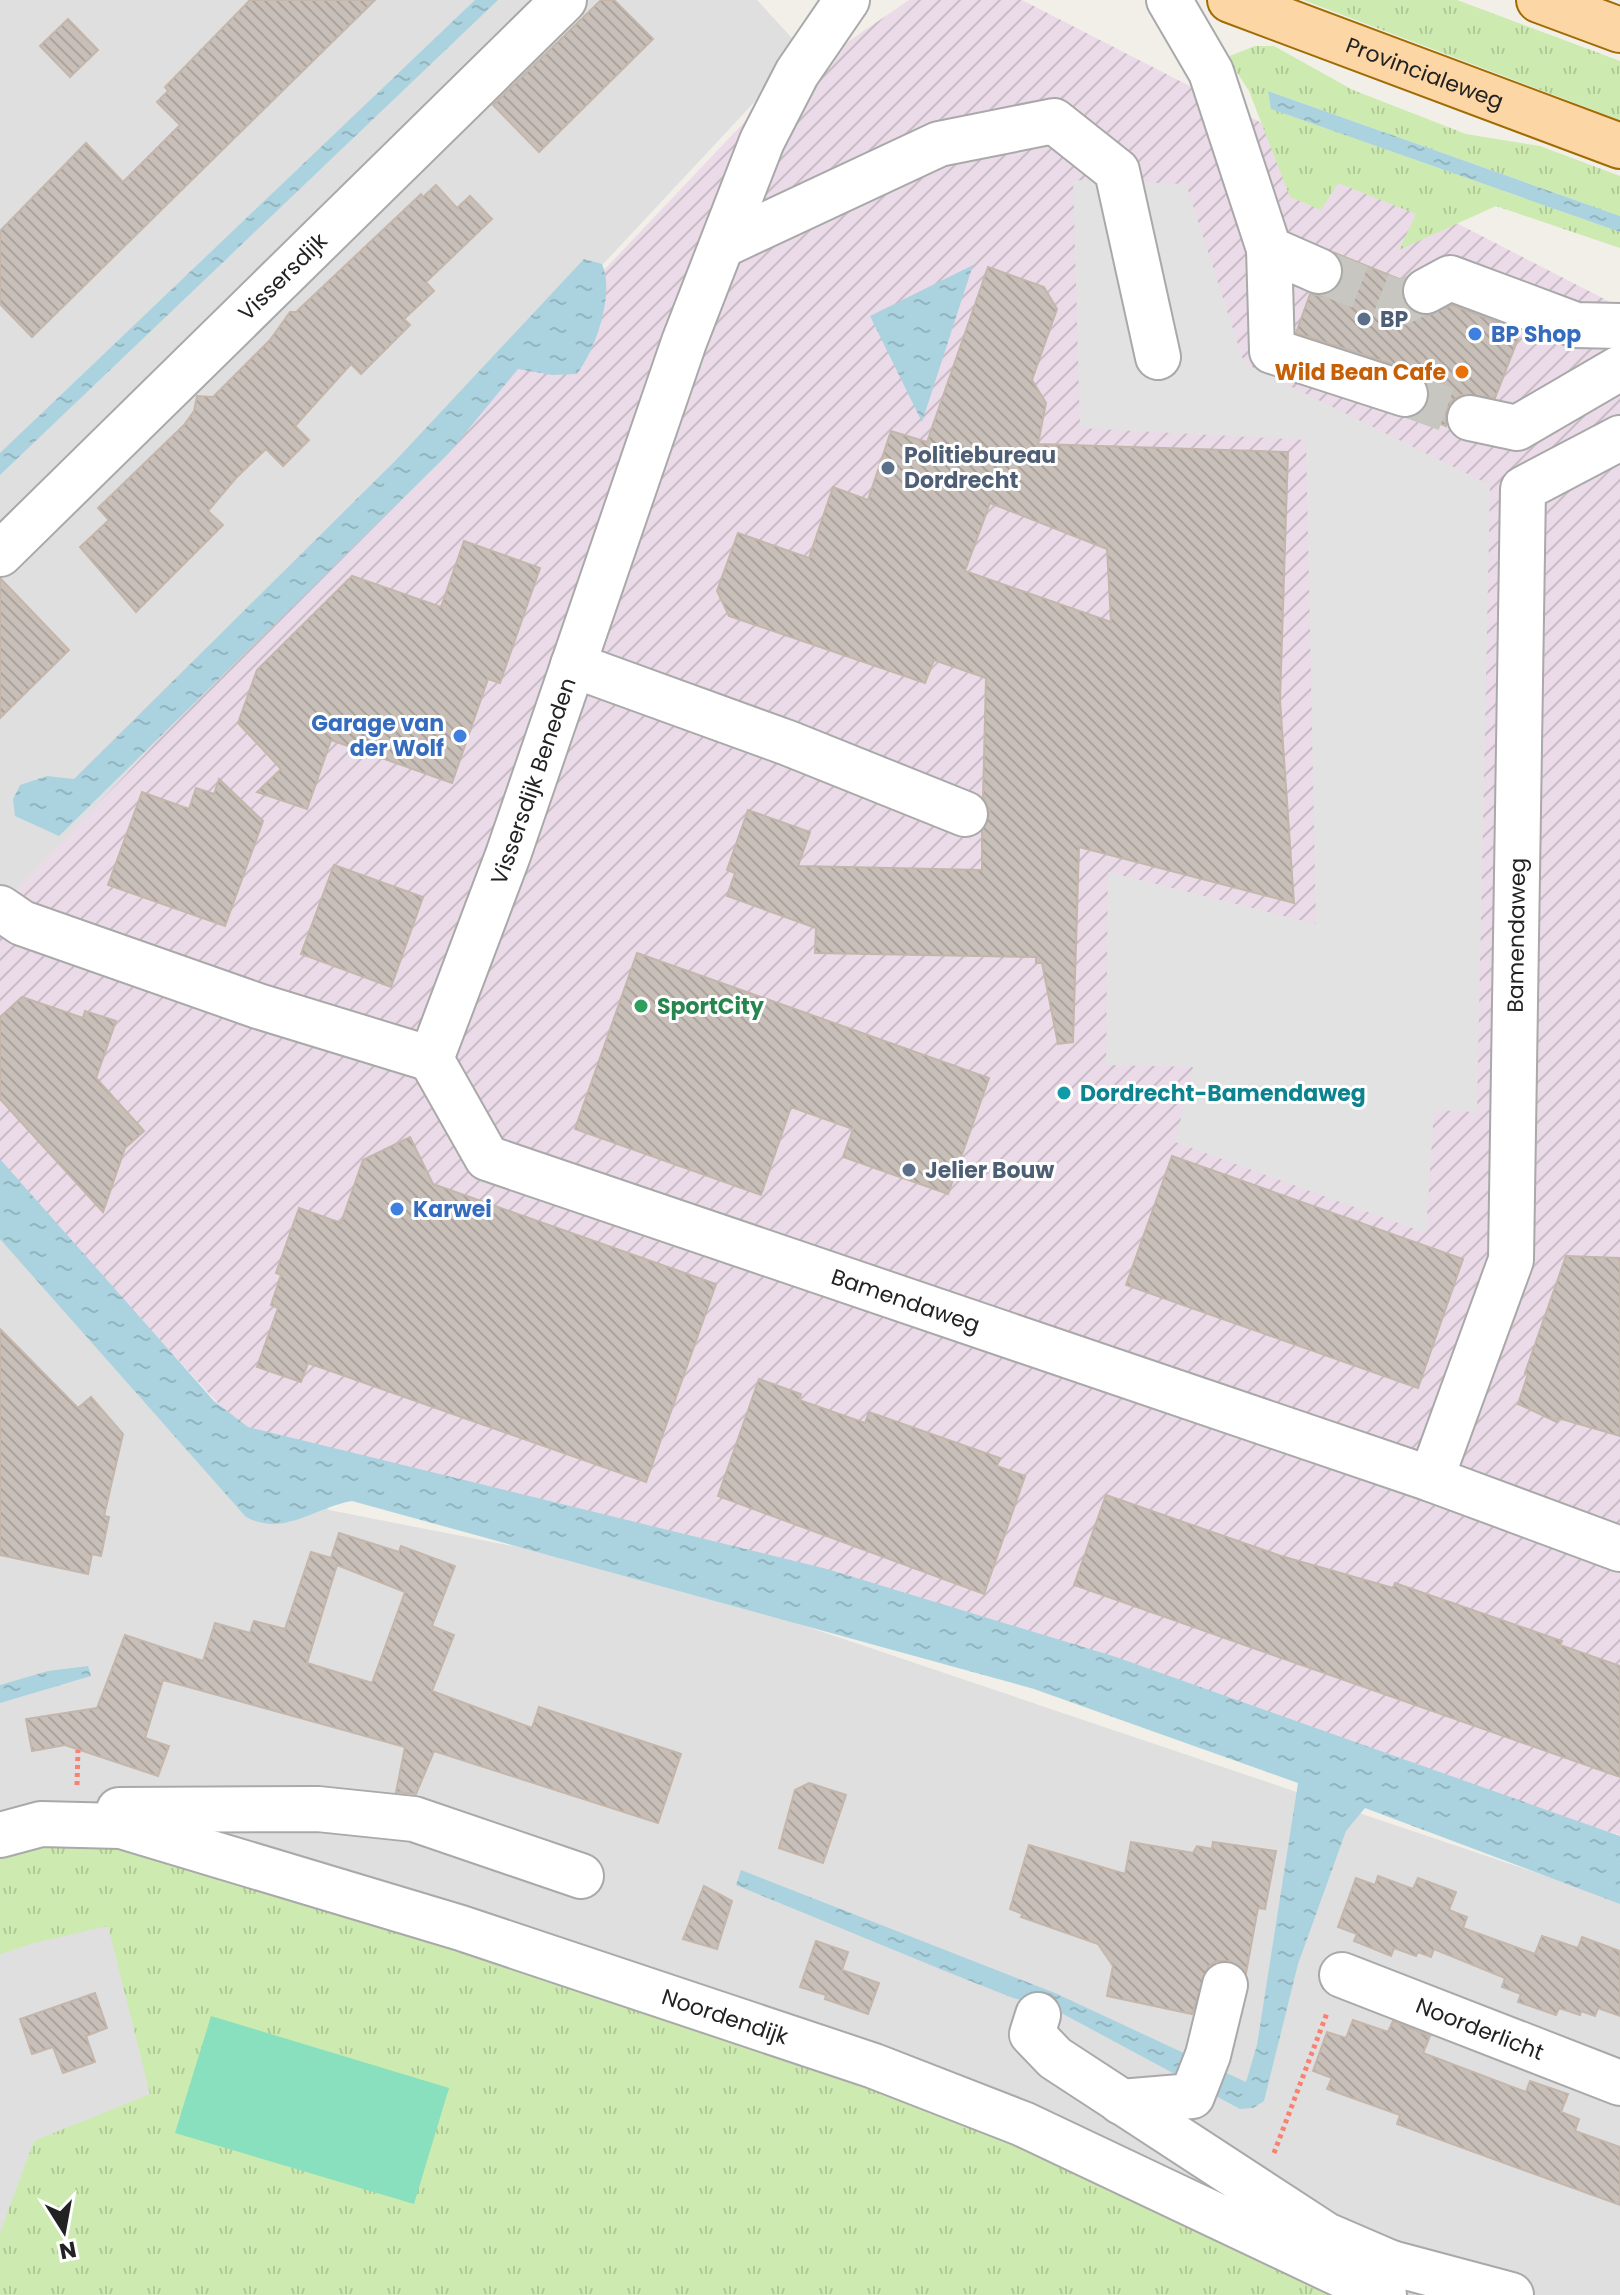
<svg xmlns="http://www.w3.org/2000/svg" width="1620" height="2295" font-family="Poppins,sans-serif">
<defs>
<pattern id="industrial-furrows" width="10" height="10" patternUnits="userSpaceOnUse" patternTransform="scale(2)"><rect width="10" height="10" fill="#ebdbe8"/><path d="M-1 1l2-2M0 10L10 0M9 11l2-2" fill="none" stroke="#c9bcc7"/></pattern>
<pattern id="grass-tufts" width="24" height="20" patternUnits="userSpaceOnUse" patternTransform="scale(2)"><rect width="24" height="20" fill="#cdebb0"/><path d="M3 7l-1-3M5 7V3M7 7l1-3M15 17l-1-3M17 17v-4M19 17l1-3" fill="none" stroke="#b0c997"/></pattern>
<pattern id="water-ripples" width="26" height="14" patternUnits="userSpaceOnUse" patternTransform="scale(2)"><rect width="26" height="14" fill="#aad3df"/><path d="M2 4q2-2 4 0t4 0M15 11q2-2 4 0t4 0" fill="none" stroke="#92b5bf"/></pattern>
<pattern id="building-back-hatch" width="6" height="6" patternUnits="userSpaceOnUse" patternTransform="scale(2)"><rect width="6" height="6" fill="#c7bfb8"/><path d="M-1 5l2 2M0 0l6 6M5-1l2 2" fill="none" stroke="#aba49e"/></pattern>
</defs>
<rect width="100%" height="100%" fill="#f2efe9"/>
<g fill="#e0dfdf">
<path d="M 0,0 L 757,0 L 803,50 L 0,910 Z"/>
<path d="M 0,1205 L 115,1330 L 329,1510 L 645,1572 L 1620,1901 L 1620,2295 L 0,2295 Z"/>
</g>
<path fill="url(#industrial-furrows)" d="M 909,0 L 1022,0 L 1620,307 L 1620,1835 L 248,1436 L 0,1166 L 0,907 L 769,96 Z"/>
<g fill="url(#grass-tufts)">
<path d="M 1303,0 L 1457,0 L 1620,61 L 1620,120 Z"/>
<path d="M 1255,46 L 1274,46 L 1353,90 L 1466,134 L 1540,146 L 1620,176 L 1620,216 L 1268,91 L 1272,109 L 1620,232 L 1620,248 L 1496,206 L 1399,250 L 1416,214 L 1338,183 L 1321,210 L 1290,197 L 1249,91 L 1227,57 Z"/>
<path d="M 114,1839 L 941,2100 L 1353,2295 L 0,2295 L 0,2233 L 34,2141 L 150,2094 L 108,1926 L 34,1943 L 0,1954 L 0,1845 Z"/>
</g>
<path fill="#88e0be" d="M 211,2016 L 449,2088 L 414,2204 L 175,2133 Z"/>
<path fill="#e2e2e2" d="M 1073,180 L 1186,184 L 1244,363 L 1490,485 L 1477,1112 L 1434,1110 L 1426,1233 L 1175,1142 L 1193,1067 L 1106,1065 L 1108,872 L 1316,924 L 1306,440 L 1080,428 Z"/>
<g fill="url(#water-ripples)">
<path d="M 475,0 L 498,0 L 0,475 L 0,453 Z"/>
<path d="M 1268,91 L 1620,216 L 1620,232 L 1271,109 Z"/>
<path d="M 584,259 L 602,264 C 615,293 596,349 577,374 L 552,375 L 518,369 L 448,454 L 59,836 L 15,816 L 13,799 L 20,785 L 47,776 L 74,779 L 395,461 Z"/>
<path d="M 973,265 L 922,422 L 870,316 Z"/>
<path d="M 0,1159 L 214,1401 L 248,1427 L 827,1569 L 1116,1657 L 1620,1836 L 1620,1904 L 1365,1808 L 1346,1831 L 1298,1964 L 1264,2101 L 1253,2108 L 1240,2109 L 1050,2007 L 1013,1998 L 945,1971 L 736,1885 L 741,1870 L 1055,1993 L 1246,2082 L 1257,2045 L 1298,1783 L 1034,1689 L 352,1501 C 313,1508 284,1537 246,1517 L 0,1239 Z"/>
<path d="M 88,1666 L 91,1676 L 0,1703 L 0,1685 L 48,1671 Z"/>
</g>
<g fill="url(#building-back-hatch)" stroke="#c4b6ab" stroke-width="2" fill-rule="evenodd">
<path d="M 250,0 L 375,0 L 32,337 L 0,304 L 0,231 L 86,143 L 123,182 L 180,125 L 157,102 L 168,91 L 165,87 Z"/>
<path d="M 601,0 L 614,0 L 653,39 L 539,152 L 493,105 Z"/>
<path d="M 68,19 L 98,50 L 70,77 L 40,46 Z"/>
<path d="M 436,185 L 457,208 L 470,196 L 492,219 L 426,282 L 434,291 L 404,319 L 410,325 L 361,374 L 351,364 L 295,426 L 309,440 L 283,466 L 266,449 L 236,478 L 208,511 L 223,525 L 136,612 L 80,547 L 109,520 L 98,508 L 184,425 L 194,411 L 197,396 L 213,397 L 270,340 L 290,312 L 296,312 L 421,194 L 423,197 Z"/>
<path d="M 1335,253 L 1404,281 L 1404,302 L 1414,313 L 1426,316 L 1452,305 L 1521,331 L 1495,398 L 1462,395 L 1452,401 L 1446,412 L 1446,426 L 1417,415 L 1428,402 L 1430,390 L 1424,378 L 1413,371 L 1296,333 L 1310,294 L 1322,296 L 1333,292 L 1341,282 L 1344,268 Z"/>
<path d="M 988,267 L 1044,287 L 1057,309 L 1032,380 L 1046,403 L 1038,444 L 1288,452 L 1280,700 L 1294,903 L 1079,847 L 1073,1042 L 1058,1044 L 1042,963 L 1036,963 L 1036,957 L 815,953 L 816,928 L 727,896 L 735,873 L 727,870 L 748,810 L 810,832 L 798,866 L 982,870 L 982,831 L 990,811 L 983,797 L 986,678 L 934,660 L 925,683 L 729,616 L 717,591 L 738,533 L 809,558 L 833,487 L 868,500 L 891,431 L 927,442 ZM 990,503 L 1107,549 L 1111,622 L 965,571 Z"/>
<path d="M 464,541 L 540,568 L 500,683 L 488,679 L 452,783 L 331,740 L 307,809 L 257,792 L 281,769 L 238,723 L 257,670 L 352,576 L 441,607 Z"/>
<path d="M 0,578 L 69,650 L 0,718 Z"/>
<path d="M 219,779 L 263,821 L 225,926 L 108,885 L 142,792 L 189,809 L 196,788 L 214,794 Z"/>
<path d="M 334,865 L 423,897 L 391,987 L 301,954 Z"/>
<path d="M 637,953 L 989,1078 L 948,1194 L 843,1157 L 853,1129 L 791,1107 L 761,1195 L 575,1129 Z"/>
<path d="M 22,997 L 83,1018 L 85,1011 L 116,1021 L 96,1078 L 144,1131 L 125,1148 L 103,1212 L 0,1099 L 0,1017 Z"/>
<path d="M 410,1137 L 433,1184 L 716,1284 L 646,1482 L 308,1363 L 301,1382 L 257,1367 L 278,1308 L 271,1305 L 281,1275 L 276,1273 L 299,1208 L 341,1223 L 363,1160 Z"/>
<path d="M 1172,1156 L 1463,1259 L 1418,1388 L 1126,1285 Z"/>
<path d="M 1566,1256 L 1620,1258 L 1620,1436 L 1558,1418 L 1557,1422 L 1518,1404 L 1528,1374 L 1525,1373 Z"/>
<path d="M 0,1329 L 78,1408 L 91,1397 L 123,1434 L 104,1516 L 109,1517 L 101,1556 L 92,1554 L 88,1574 L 0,1555 Z"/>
<path d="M 759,1379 L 801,1394 L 799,1400 L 865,1423 L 869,1412 L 1000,1458 L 997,1466 L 1025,1476 L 984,1594 L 718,1496 Z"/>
<path d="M 1106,1495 L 1281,1556 L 1393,1588 L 1395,1583 L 1562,1641 L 1560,1645 L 1620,1666 L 1620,1777 L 1074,1585 Z"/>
<path d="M 339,1533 L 399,1552 L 401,1546 L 455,1566 L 432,1626 L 454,1635 L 432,1691 L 532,1728 L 539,1707 L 681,1754 L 658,1823 L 434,1751 L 416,1794 L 396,1792 L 405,1747 L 163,1680 L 145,1738 L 169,1746 L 158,1776 L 65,1745 L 32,1751 L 26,1719 L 97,1708 L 125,1635 L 203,1661 L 215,1623 L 250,1633 L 254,1621 L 285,1629 L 311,1552 L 331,1558 ZM 337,1565 L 405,1592 L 372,1683 L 307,1663 Z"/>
<path d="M 809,1783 L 846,1795 L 823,1863 L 779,1848 L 795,1790 Z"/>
<path d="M 1131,1842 L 1193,1853 L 1197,1846 L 1212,1849 L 1213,1842 L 1276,1851 L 1265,1909 L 1258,1908 L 1246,1973 L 1230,1961 L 1217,1961 L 1208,1967 L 1192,2014 L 1107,1996 L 1113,1966 L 1098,1944 L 1021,1917 L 1023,1914 L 1010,1909 L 1029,1845 L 1125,1874 Z"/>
<path d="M 1378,1876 L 1413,1889 L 1418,1878 L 1456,1892 L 1449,1910 L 1467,1917 L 1463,1928 L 1535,1954 L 1542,1936 L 1578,1948 L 1582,1937 L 1620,1951 L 1620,2016 L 1598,2008 L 1595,2016 L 1581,2011 L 1580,2015 L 1559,2008 L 1556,2015 L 1518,2002 L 1521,1994 L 1502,1987 L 1505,1978 L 1434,1949 L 1431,1957 L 1418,1952 L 1416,1956 L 1394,1948 L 1391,1956 L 1354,1941 L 1357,1934 L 1338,1927 L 1356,1878 L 1375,1885 Z"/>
<path d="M 704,1886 L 732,1901 L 717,1949 L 683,1939 Z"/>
<path d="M 816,1941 L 848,1952 L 842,1970 L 879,1983 L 868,2014 L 825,1999 L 826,1995 L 800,1987 Z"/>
<path d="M 95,1993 L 107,2028 L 86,2036 L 95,2062 L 63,2073 L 53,2047 L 32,2054 L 20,2019 Z"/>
<path d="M 1353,2020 L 1388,2032 L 1393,2021 L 1430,2036 L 1423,2053 L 1526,2092 L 1530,2081 L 1568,2094 L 1561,2112 L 1579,2119 L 1575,2131 L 1620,2147 L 1620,2205 L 1397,2124 L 1400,2115 L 1327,2089 L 1332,2078 L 1313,2071 L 1327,2032 L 1346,2038 Z"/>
</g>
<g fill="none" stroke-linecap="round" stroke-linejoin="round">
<g stroke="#c8c6c1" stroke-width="44" stroke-dasharray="44 22" stroke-linecap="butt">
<path d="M 1319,271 L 1401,303 L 1426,291"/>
<path d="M 1405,394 L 1470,418"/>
</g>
<defs>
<g id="minor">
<path d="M 1169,0 L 1211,72 L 1269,249 L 1319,271"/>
<path d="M 723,245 L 939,144 L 1054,121 L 1117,171 L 1158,357"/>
<path d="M 1269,249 L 1272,351 L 1405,394"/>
<path d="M 1426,291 L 1450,278 L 1576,325 L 1620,326"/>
<path d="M 1470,418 L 1517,428 L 1620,368"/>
<path id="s1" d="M 0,554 L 564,0"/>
<path d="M 573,665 L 788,743 L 965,814"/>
<path id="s2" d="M 0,908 L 22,923 L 258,1006 L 431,1059 L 508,855 L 684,342 L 762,141 L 797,73 L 847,0"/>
<path id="s3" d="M 431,1059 L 487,1158 L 1431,1479 L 1620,1549"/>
<path id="s4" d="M 1431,1479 L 1511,1260 L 1523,489 L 1620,438"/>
<path d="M 119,1810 L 318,1809 L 414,1819 L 581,1876"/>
<path id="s5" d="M 0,1835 L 41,1824 L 121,1826 L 461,1928 L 874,2066 L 1023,2124 L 1384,2295"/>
<path id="s6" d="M 1342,1975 L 1620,2083"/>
<path d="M 1038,2015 L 1032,2034 L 1055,2058 L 1326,2235 L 1391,2263"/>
<path d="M 1121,2102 L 1192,2096 L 1208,2055 L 1225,1985"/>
<path d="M 1381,2291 L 1391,2263 L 1511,2295"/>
</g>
<g id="major">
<path id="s7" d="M 1230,0 L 1620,146"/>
<path d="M 1539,0 L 1620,30"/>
</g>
</defs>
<use href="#minor" stroke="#a9a9a9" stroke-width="48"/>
<use href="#major" stroke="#a06b00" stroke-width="48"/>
<g stroke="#fa8072" stroke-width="5" stroke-dasharray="4 4" stroke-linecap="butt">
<path d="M 77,1785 L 78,1750"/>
<path d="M 1274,2153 L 1327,2013"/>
</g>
<use href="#minor" stroke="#fff" stroke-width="44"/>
<use href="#major" stroke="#fcd6a4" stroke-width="44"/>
</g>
<g fill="#5c6f8a" stroke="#fff" stroke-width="3">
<circle cx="1364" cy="319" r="8"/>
<circle cx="888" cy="468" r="8"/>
<circle cx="909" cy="1170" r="8"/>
</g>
<g fill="#3f7fe0" stroke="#fff" stroke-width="3">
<circle cx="1475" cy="334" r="8"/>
<circle cx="460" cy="736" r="8"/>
<circle cx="397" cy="1209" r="8"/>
</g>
<circle fill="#e8710a" stroke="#fff" stroke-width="3" cx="1462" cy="372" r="8"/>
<circle fill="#2e9e5b" stroke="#fff" stroke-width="3" cx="641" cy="1006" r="8"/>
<circle fill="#0f9aa8" stroke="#fff" stroke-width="3" cx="1064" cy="1093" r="8"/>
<g text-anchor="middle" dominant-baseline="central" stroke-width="6" stroke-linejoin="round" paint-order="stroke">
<g font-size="22" fill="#222" stroke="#fff">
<text stroke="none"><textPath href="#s7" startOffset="208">Provincialeweg</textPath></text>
<text stroke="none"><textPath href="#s1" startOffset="396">Vissersdijk</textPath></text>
<text stroke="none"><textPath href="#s2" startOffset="754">Vissersdijk Beneden</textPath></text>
<text stroke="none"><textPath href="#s4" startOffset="558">Bamendaweg</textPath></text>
<text stroke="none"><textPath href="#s3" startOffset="556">Bamendaweg</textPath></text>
<text stroke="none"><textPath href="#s5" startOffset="756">Noordendijk</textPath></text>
<text stroke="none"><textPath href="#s6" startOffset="148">Noorderlicht</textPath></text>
</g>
<g font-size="22" font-weight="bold" fill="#4e5e75" stroke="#fff" text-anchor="start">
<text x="1380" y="319">BP</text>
<text x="904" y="455">Politiebureau<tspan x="904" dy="25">Dordrecht</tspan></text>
<text x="925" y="1170">Jelier Bouw</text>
</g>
<g font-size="22" font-weight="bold" fill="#366cbe" stroke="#fff" text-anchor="start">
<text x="1491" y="334">BP Shop</text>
<text x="444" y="723" text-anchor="end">Garage van<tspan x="444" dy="25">der Wolf</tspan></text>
<text x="413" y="1209">Karwei</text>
</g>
<g font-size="22" font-weight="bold" fill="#c56008" stroke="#fff" text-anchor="end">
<text x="1446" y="372">Wild Bean Cafe</text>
</g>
<g font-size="22" font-weight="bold" fill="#27864d" stroke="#fff" text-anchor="start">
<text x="657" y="1006">SportCity</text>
</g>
<g font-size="22" font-weight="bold" fill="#0d838f" stroke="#fff" text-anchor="start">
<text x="1080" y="1093">Dordrecht-Bamendaweg</text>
</g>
</g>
<g transform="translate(64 2231) rotate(169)" stroke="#ffffff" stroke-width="6" paint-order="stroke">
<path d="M0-6L14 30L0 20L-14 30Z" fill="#222222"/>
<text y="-12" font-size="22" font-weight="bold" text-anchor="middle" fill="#222222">N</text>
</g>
</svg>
